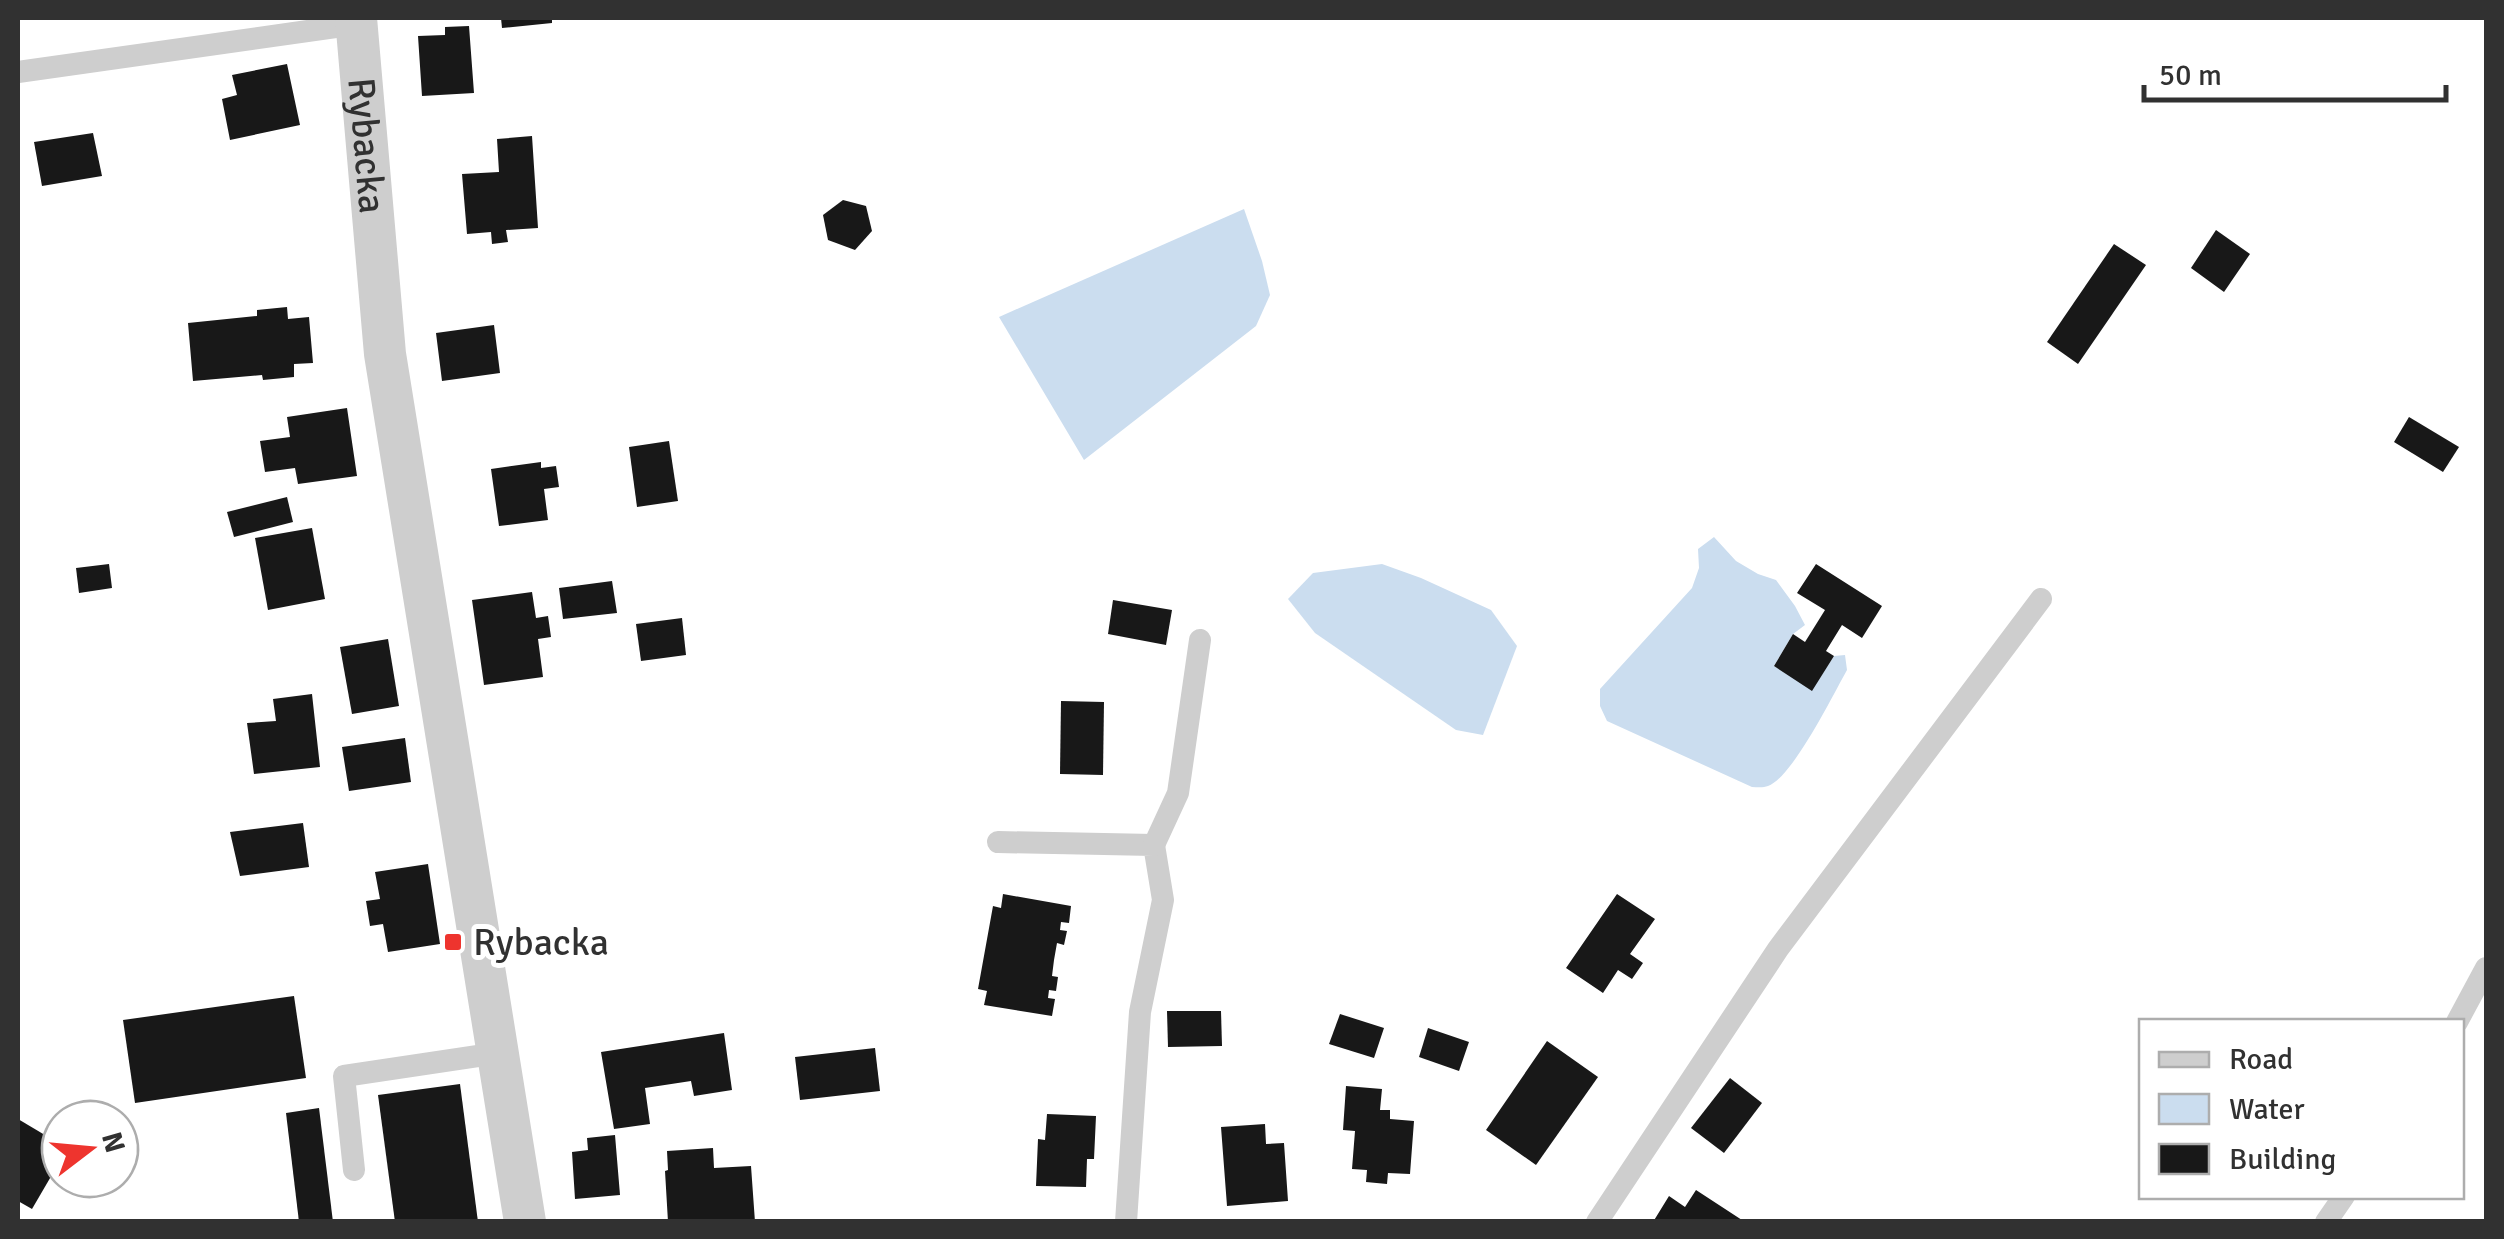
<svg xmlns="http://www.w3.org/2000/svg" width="2504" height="1239" font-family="Signika,sans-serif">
<rect width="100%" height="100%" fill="#fff"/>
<g fill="#cbddef">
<path d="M 1244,209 L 1262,261 L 1270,295 L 1256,326 L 1084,460 L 999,317 Z"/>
<path d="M 1714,537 L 1736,561 L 1758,574 L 1776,580 L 1795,606 L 1805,625 L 1793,634 L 1774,666 L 1812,690 L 1834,656 L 1845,655 L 1847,670 C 1833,695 1792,778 1768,786 C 1763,788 1757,787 1752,787 L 1607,721 L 1600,706 L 1600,689 L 1692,588 L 1699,568 L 1698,549 Z"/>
<path d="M 1382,564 L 1421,578 L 1491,610 L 1517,646 L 1483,735 L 1456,730 L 1315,633 L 1288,599 L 1313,573 Z"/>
</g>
<g fill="#181818">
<path d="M 501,18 L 552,18 L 552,23 L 502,28 Z"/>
<path d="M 469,26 L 474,93 L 422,96 L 418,36 L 445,35 L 445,27 Z"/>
<path d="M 287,64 L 300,125 L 230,140 L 222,99 L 237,95 L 232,75 Z"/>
<path d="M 93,133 L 102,176 L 42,186 L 34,142 Z"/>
<path d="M 532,136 L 538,228 L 506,230 L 508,242 L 492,244 L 491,232 L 467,234 L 462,174 L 499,172 L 497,139 Z"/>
<path d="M 843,200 L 866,206 L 872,231 L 855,250 L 828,240 L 823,215 Z"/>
<path d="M 2216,230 L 2250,254 L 2224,292 L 2191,268 Z"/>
<path d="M 2114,244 L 2146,265 L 2078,364 L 2047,342 Z"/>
<path d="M 287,307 L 288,319 L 309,317 L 313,363 L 294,364 L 294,377 L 263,380 L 262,375 L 193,381 L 188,323 L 257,316 L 257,310 Z"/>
<path d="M 494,325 L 500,373 L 442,381 L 436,333 Z"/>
<path d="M 347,408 L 357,476 L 298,484 L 295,468 L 265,472 L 260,441 L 290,437 L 287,417 Z"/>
<path d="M 2409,417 L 2459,447 L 2443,472 L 2394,442 Z"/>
<path d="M 669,441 L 678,501 L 637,507 L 629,447 Z"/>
<path d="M 541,462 L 541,468 L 556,466 L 559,487 L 544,489 L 548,520 L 499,526 L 491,469 Z"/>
<path d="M 287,497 L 293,522 L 234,537 L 227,512 Z"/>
<path d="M 312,528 L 325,599 L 268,610 L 255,538 Z"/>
<path d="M 109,564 L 112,588 L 79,593 L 76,568 Z"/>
<path d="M 1816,564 L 1882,606 L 1862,638 L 1842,625 L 1826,651 L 1834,656 L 1812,691 L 1774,666 L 1793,634 L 1805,642 L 1825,610 L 1797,593 Z"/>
<path d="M 612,581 L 617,613 L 563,619 L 559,588 Z"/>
<path d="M 532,592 L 536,618 L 548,616 L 551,637 L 538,639 L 543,677 L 484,685 L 472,600 Z"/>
<path d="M 1113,600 L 1172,610 L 1166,645 L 1108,634 Z"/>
<path d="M 682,618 L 686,655 L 641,661 L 636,624 Z"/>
<path d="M 388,639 L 399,706 L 352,714 L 340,647 Z"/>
<path d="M 312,694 L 320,767 L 254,774 L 247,723 L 276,721 L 273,699 Z"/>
<path d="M 1061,701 L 1104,702 L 1103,775 L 1060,774 Z"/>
<path d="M 405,738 L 411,782 L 349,791 L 342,747 Z"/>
<path d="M 303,823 L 309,867 L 240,876 L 230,832 Z"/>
<path d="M 428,864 L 440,944 L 388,952 L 383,924 L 370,926 L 366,901 L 380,899 L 375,872 Z"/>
<path d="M 1003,894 L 1071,906 L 1069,923 L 1061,922 L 1060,930 L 1067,931 L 1064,945 L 1057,943 L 1054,960 L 1052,976 L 1058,977 L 1056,991 L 1049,990 L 1048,998 L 1055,999 L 1052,1016 L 984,1005 L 987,991 L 978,989 L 993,906 L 1001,908 Z"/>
<path d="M 1617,894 L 1655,919 L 1630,954 L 1643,963 L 1632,979 L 1618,970 L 1603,993 L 1566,968 Z"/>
<path d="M 294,996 L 306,1078 L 135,1103 L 123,1020 Z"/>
<path d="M 1167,1011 L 1221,1011 L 1222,1046 L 1168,1047 Z"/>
<path d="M 1340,1014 L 1384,1028 L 1374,1058 L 1329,1044 Z"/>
<path d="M 1428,1028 L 1469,1042 L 1459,1071 L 1419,1057 Z"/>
<path d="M 724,1033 L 732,1090 L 694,1096 L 691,1081 L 645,1088 L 650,1124 L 614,1129 L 601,1052 Z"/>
<path d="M 1547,1041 L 1598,1077 L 1536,1165 L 1486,1130 Z"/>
<path d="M 875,1048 L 880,1091 L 800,1100 L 795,1057 Z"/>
<path d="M 1730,1078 L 1762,1103 L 1724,1153 L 1691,1128 Z"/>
<path d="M 460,1084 L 478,1222 L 395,1222 L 378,1095 Z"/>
<path d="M 1346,1086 L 1382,1089 L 1380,1110 L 1390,1110 L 1390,1119 L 1414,1121 L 1410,1174 L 1388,1173 L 1387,1184 L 1366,1182 L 1367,1170 L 1352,1169 L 1355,1131 L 1343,1130 Z"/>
<path d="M 319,1108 L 333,1222 L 299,1222 L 286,1113 Z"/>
<path d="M 1047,1114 L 1096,1116 L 1094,1159 L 1087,1159 L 1086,1187 L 1036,1186 L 1038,1139 L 1045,1140 Z"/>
<path d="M 18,1119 L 60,1144 L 60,1161 L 32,1209 L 18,1201 Z"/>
<path d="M 1265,1124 L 1266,1144 L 1284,1143 L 1288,1201 L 1227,1206 L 1221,1127 Z"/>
<path d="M 615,1135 L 620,1195 L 575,1199 L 572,1152 L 588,1150 L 587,1138 Z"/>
<path d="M 713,1148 L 714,1168 L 751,1166 L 755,1222 L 668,1222 L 665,1171 L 668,1170 L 667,1151 Z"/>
<path d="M 1696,1190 L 1745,1222 L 1653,1222 L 1669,1196 L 1685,1207 Z"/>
</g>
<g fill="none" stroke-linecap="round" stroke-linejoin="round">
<g stroke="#cecece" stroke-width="22">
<path d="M 18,72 L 357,24"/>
<path d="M 998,842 L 1154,845 L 1163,900 L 1140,1012 L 1126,1222"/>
<path d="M 1154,845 L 1178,793 L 1200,640"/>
<path d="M 2457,1022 L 2486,968"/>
<path d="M 354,1170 L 344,1076 L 498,1053"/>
<path d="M 1597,1222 L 1778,949 L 2041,599"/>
<path d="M 2326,1222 L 2344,1196"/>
</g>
<path stroke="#cecece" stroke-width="42" id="s1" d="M 356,18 L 385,354 L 525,1222"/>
</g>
<rect fill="#ee342e" stroke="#fff" stroke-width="4" x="443" y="932" width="20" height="20" rx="5"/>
<g text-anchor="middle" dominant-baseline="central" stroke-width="10" stroke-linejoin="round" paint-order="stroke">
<g font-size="38" fill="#313131" stroke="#fff">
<text stroke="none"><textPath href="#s1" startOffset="128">Rybacka</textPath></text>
</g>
<g font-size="38" fill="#313131" stroke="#fff" text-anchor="start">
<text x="473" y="942">Rybacka</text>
</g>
</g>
<rect width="2504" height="1239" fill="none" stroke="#313131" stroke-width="40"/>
<rect x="2139" y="1019" width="325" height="180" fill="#ffffff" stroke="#adadad" stroke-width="2.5"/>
<rect x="2159" y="1052" width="50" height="15" fill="#cecece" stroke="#adadad" stroke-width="2.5"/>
<text x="2229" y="1069" font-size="30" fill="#313131">Road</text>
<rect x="2159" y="1094" width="50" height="30" fill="#cbddef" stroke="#adadad" stroke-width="2.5"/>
<text x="2229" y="1119" font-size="30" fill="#313131">Water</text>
<rect x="2159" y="1144" width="50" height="30" fill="#181818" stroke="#adadad" stroke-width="2.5"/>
<text x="2229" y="1169" font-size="30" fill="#313131">Building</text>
<g transform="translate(90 1149) rotate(74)"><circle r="48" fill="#ffffff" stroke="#adadad" stroke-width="2.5"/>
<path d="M0-8L18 38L0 25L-18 38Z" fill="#ee342e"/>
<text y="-15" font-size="28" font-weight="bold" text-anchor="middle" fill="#313131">N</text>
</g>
<path d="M2144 85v15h302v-15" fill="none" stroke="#313131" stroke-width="5"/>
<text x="2159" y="85" font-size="30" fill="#313131" stroke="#ffffff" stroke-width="8" paint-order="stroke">50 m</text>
</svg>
